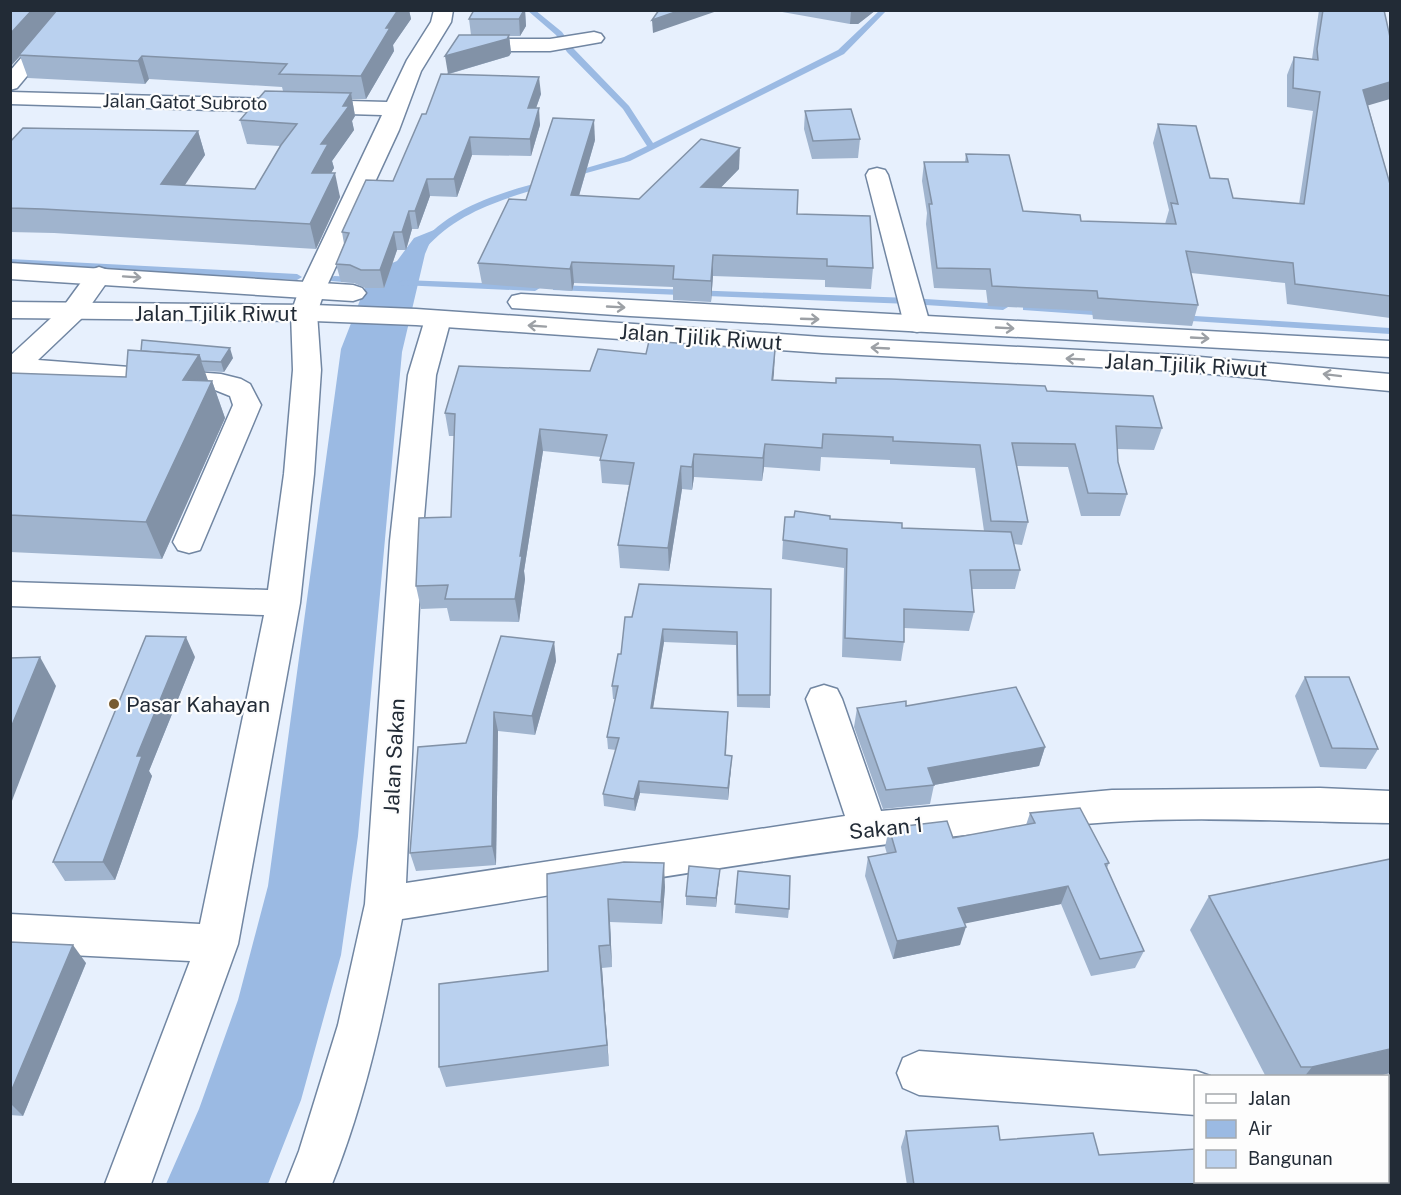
<svg xmlns="http://www.w3.org/2000/svg" width="1401" height="1195" font-family="'Public Sans',sans-serif">
<rect width="100%" height="100%" fill="#e7f0fd"/>
<path fill="#9bbae3" d="M 449,224 L 433,235 L 425,254 L 402,352 L 358,836 L 341,955 L 301,1100 L 268,1184 L 166,1184 L 199,1109 L 238,1000 L 268,886 L 341,349 L 371,272 L 397,261 L 414,238 Z"/>
<g fill="none" stroke-linecap="round" stroke-linejoin="round">
<g fill="#9bbae3" fill-rule="evenodd">
<path d="M 527,10 L 535,10 L 562,32 L 573,48 L 629,106 L 653,143 L 838,50 L 880,10 L 887,10 L 844,54 L 630,161 L 572,177 L 568,175 L 569,173 L 624,157 L 647,146 L 623,109 L 567,52 L 556,35 Z"/>
<path d="M 544,181 L 547,182 L 547,186 C 503,199 457,212 426,248 L 420,248 L 419,246 C 448,208 499,193 544,181 Z"/>
<path d="M 10,259 L 297,274 L 302,277 L 297,280 L 10,265 Z"/>
<path d="M 334,276 L 356,277 L 361,280 L 356,283 L 331,281 L 329,279 Z"/>
<path d="M 403,280 L 535,285 L 540,288 L 535,291 L 400,285 L 398,283 Z"/>
<path d="M 556,285 L 910,298 L 1003,304 L 1008,307 L 1003,310 L 910,304 L 553,290 L 553,286 Z"/>
<path d="M 1026,305 L 1108,310 L 1113,313 L 1108,316 L 1023,310 L 1023,306 Z"/>
<path d="M 1179,315 L 1390,328 L 1390,334 L 1176,320 L 1176,316 Z"/>
</g>
<defs>
<g id="minor">
<path d="M 62,10 L 82,10 L 17,88 L 10,90 L 10,71 Z"/>
<path d="M 434,10 L 453,10 L 451,22 L 421,71 L 399,130 L 325,290 L 317,313 L 321,370 L 314,474 L 300,603 L 238,944 L 151,1184 L 105,1184 L 190,961 L 10,952 L 10,914 L 200,924 L 264,615 L 10,606 L 10,582 L 268,590 L 284,474 L 293,370 L 291,313 L 299,290 L 382,115 L 10,104 L 10,92 L 387,102 L 407,60 L 431,22 Z"/>
<path d="M 594,32 L 601,34 L 604,38 L 601,42 L 550,51 L 465,51 L 458,49 L 455,45 L 458,41 L 465,39 L 550,39 Z"/>
<path d="M 877,168 L 885,170 L 888,175 L 930,324 L 926,330 L 917,332 L 908,330 L 904,324 L 866,175 L 869,170 Z"/>
<path d="M 99,267 L 108,270 L 112,275 L 81,319 L 38,360 L 221,374 L 241,379 L 250,384 L 261,405 L 200,550 L 189,553 L 178,550 L 173,542 L 233,405 L 230,396 L 215,390 L 10,374 L 10,356 L 63,307 L 90,270 Z"/>
<path d="M 438,311 L 447,313 L 451,319 L 436,375 L 422,541 L 406,883 L 845,816 L 806,699 L 811,689 L 824,685 L 837,689 L 842,699 L 881,811 L 1112,790 L 1320,788 L 1390,791 L 1390,823 C 1298,822 1203,816 1111,822 C 873,838 637,882 402,919 C 385,1009 366,1099 332,1184 L 286,1184 L 299,1151 L 338,1025 L 365,904 L 390,541 L 408,375 L 425,319 L 429,313 Z"/>
<path d="M 919,1051 L 1196,1071 L 1210,1076 L 1196,1076 L 1196,1115 L 919,1095 L 903,1088 L 897,1073 L 903,1058 Z"/>
<path d="M 1388,1084 L 1390,1085 L 1390,1131 L 1388,1130 Z"/>
</g>
<g id="highway">
<path d="M 10,263 L 353,285 L 362,288 L 366,293 L 362,298 L 353,301 L 10,279 Z"/>
<path d="M 521,294 L 1390,341 L 1390,357 L 630,316 L 512,308 L 508,302 L 512,296 Z"/>
<path d="M 10,302 L 314,305 L 416,309 L 822,337 L 1178,355 L 1390,374 L 1390,391 L 1178,371 L 822,353 L 416,325 L 314,321 L 10,318 Z"/>
</g>
</defs>
<use href="#minor" stroke="#7186a2" stroke-width="3"/>
<use href="#highway" stroke="#7186a2" stroke-width="3"/>
<use href="#minor" fill="#fff" fill-rule="evenodd"/>
<use href="#highway" fill="#fff" fill-rule="evenodd"/>
</g>
<g fill="#a0b4ce">
<path d="M 10,10 L 409,10 L 411,19 L 393,45 L 394,51 L 366,99 L 352,99 L 355,116 L 352,121 L 354,130 L 332,161 L 334,168 L 331,173 L 340,197 L 316,249 L 54,233 L 10,232 L 10,142 L 198,131 L 205,155 L 184,185 L 255,189 L 280,146 L 247,144 L 240,120 L 283,91 L 282,87 L 149,79 L 145,84 L 28,78 L 20,56 L 10,67 Z"/>
<path d="M 525,10 L 526,26 L 520,36 L 509,36 L 511,53 L 509,56 L 449,74 L 541,94 L 536,108 L 540,125 L 531,156 L 472,155 L 457,197 L 430,196 L 418,229 L 412,229 L 406,250 L 397,250 L 384,288 L 365,288 L 354,283 L 341,282 L 336,264 L 344,244 L 342,232 L 393,181 L 426,114 L 447,74 L 471,35 L 469,19 Z"/>
<path d="M 771,10 L 876,10 L 858,24 L 850,24 Z"/>
<path d="M 1319,10 L 1384,10 L 1368,105 L 1390,184 L 1390,318 L 1287,304 L 1285,283 L 1191,273 L 1198,305 L 1192,326 L 1093,319 L 1092,311 L 988,306 L 986,290 L 934,288 L 926,224 L 927,213 L 922,181 L 924,162 L 965,162 L 966,154 L 1023,211 L 1081,221 L 1165,224 L 1169,210 L 1153,143 L 1158,124 L 1210,178 L 1233,198 L 1299,204 L 1313,111 L 1287,107 L 1287,75 L 1294,57 L 1312,59 Z"/>
<path d="M 805,111 L 860,139 L 858,158 L 812,159 L 804,129 Z"/>
<path d="M 595,140 L 579,196 L 639,199 L 739,169 L 720,188 L 797,214 L 873,268 L 871,289 L 825,287 L 825,280 L 713,276 L 711,302 L 673,300 L 673,287 L 574,283 L 572,291 L 482,284 L 478,263 L 526,200 Z"/>
<path d="M 128,350 L 233,358 L 224,372 L 204,371 L 208,381 L 212,381 L 225,418 L 162,559 L 10,552 L 10,373 L 126,377 Z"/>
<path d="M 775,350 L 773,380 L 835,383 L 1047,391 L 1162,428 L 1154,450 L 1117,449 L 1118,462 L 1127,494 L 1120,516 L 1081,516 L 1068,467 L 1017,466 L 1028,522 L 1022,545 L 1014,544 L 1020,570 L 1015,589 L 972,589 L 974,612 L 969,631 L 904,628 L 904,642 L 901,661 L 842,657 L 844,568 L 782,559 L 783,540 L 830,519 L 902,528 L 984,531 L 975,468 L 890,464 L 890,460 L 821,457 L 820,471 L 764,467 L 762,481 L 694,477 L 692,490 L 682,489 L 669,571 L 620,568 L 618,545 L 629,485 L 602,483 L 600,460 L 601,457 L 543,451 L 524,571 L 525,579 L 519,622 L 450,621 L 447,608 L 421,609 L 416,586 L 451,517 L 454,436 L 449,436 L 445,413 L 646,354 Z"/>
<path d="M 771,589 L 770,708 L 737,707 L 736,645 L 664,642 L 653,708 L 728,712 L 726,755 L 731,768 L 728,800 L 640,793 L 635,811 L 604,806 L 603,794 L 616,750 L 608,749 L 607,737 L 615,699 L 613,699 L 612,686 L 632,617 Z"/>
<path d="M 554,642 L 556,661 L 535,735 L 498,731 L 496,865 L 416,871 L 410,853 L 466,743 Z"/>
<path d="M 195,657 L 149,771 L 152,776 L 115,880 L 65,881 L 53,862 Z"/>
<path d="M 1305,677 L 1378,749 L 1366,769 L 1320,767 L 1295,696 Z"/>
<path d="M 906,706 L 1045,747 L 1039,766 L 934,785 L 930,804 L 883,809 L 854,727 L 857,708 Z"/>
<path d="M 1030,813 L 1109,863 L 1107,868 L 1144,951 L 1135,968 L 1091,976 L 1061,904 L 964,923 L 960,945 L 893,959 L 865,876 L 868,857 L 887,854 L 885,847 L 889,828 L 953,838 L 1026,825 Z"/>
<path d="M 624,862 L 665,887 L 662,924 L 610,922 L 612,967 L 602,968 L 609,1066 L 446,1087 L 439,1067 L 548,971 Z"/>
<path d="M 738,871 L 789,909 L 788,918 L 735,913 Z"/>
<path d="M 719,878 L 716,907 L 686,905 L 686,896 Z"/>
<path d="M 1209,896 L 1390,1073 L 1374,1077 L 1266,1077 L 1190,930 Z"/>
<path d="M 10,942 L 86,963 L 23,1116 L 10,1115 Z"/>
<path d="M 906,1131 L 1000,1140 L 1099,1155 L 1266,1185 L 907,1185 L 901,1147 Z"/>
</g>
<g fill="#8292a7">
<path d="M 32,10 L 60,10 L 19,55 L 20,56 L 10,67 L 10,34 Z"/>
<path d="M 398,10 L 409,10 L 411,19 L 393,45 L 394,51 L 366,99 L 361,76 L 386,28 Z"/>
<path d="M 524,10 L 525,10 L 526,26 L 520,36 L 519,19 Z"/>
<path d="M 681,10 L 720,10 L 653,33 L 652,20 Z"/>
<path d="M 859,10 L 876,10 L 858,24 L 850,24 L 851,11 Z"/>
<path d="M 509,35 L 511,53 L 509,56 L 448,74 L 445,56 Z"/>
<path d="M 142,56 L 149,79 L 145,84 L 138,61 Z"/>
<path d="M 539,77 L 541,94 L 530,125 L 528,108 Z"/>
<path d="M 1390,82 L 1390,99 L 1356,109 L 1363,90 Z"/>
<path d="M 351,93 L 355,116 L 352,121 L 354,130 L 332,161 L 334,168 L 318,197 L 312,173 L 321,144 Z"/>
<path d="M 539,108 L 540,125 L 531,156 L 530,139 Z"/>
<path d="M 594,120 L 595,140 L 573,216 L 571,195 Z"/>
<path d="M 198,131 L 205,155 L 169,209 L 161,184 Z"/>
<path d="M 470,137 L 472,155 L 457,197 L 454,179 Z"/>
<path d="M 740,148 L 739,169 L 701,208 L 701,187 Z"/>
<path d="M 335,173 L 340,197 L 316,249 L 310,224 Z"/>
<path d="M 427,179 L 430,196 L 418,229 L 415,211 Z"/>
<path d="M 409,211 L 412,229 L 406,250 L 402,232 Z"/>
<path d="M 394,232 L 397,250 L 384,288 L 380,270 Z"/>
<path d="M 713,255 L 713,276 L 711,302 L 711,281 Z"/>
<path d="M 572,262 L 574,283 L 572,291 L 570,269 Z"/>
<path d="M 230,348 L 233,358 L 224,372 L 221,362 Z"/>
<path d="M 775,350 L 774,373 L 771,402 L 772,380 Z"/>
<path d="M 199,355 L 210,386 L 212,381 L 225,418 L 162,559 L 146,522 L 183,380 Z"/>
<path d="M 540,429 L 543,451 L 524,571 L 525,579 L 519,622 L 515,599 L 520,556 Z"/>
<path d="M 765,444 L 764,467 L 762,481 L 763,458 Z"/>
<path d="M 694,454 L 694,477 L 692,490 L 692,467 Z"/>
<path d="M 681,466 L 682,489 L 669,571 L 668,548 Z"/>
<path d="M 663,629 L 664,642 L 651,720 L 651,708 Z"/>
<path d="M 186,637 L 195,657 L 149,771 L 152,776 L 115,880 L 103,862 L 137,756 Z"/>
<path d="M 554,642 L 556,661 L 535,735 L 532,716 Z"/>
<path d="M 40,657 L 56,686 L 10,806 L 10,730 Z"/>
<path d="M 494,712 L 498,731 L 496,865 L 492,846 Z"/>
<path d="M 1045,747 L 1039,766 L 934,785 L 928,768 Z"/>
<path d="M 732,756 L 731,768 L 728,800 L 728,788 Z"/>
<path d="M 639,781 L 640,793 L 635,811 L 634,799 Z"/>
<path d="M 664,863 L 665,887 L 662,924 L 661,902 Z"/>
<path d="M 720,869 L 719,878 L 716,907 L 716,898 Z"/>
<path d="M 1068,886 L 1061,904 L 953,926 L 958,908 Z"/>
<path d="M 608,899 L 610,922 L 612,967 L 610,945 Z"/>
<path d="M 966,927 L 960,945 L 893,959 L 897,941 Z"/>
<path d="M 73,945 L 86,963 L 23,1116 L 10,1103 L 10,1094 Z"/>
<path d="M 599,946 L 602,968 L 609,1066 L 607,1045 Z"/>
<path d="M 1390,1049 L 1390,1073 L 1374,1077 L 1304,1077 L 1312,1067 Z"/>
</g>
<g fill="#bad1ef" stroke="#8292a7" stroke-width="1.5">
<path d="M 10,10 L 32,10 L 10,34 Z"/>
<path d="M 57,10 L 398,10 L 386,28 L 390,28 L 361,76 L 279,74 L 287,64 L 142,56 L 138,61 L 19,55 Z"/>
<path d="M 474,10 L 524,10 L 519,19 L 469,19 Z"/>
<path d="M 659,10 L 681,10 L 652,20 Z"/>
<path d="M 1323,10 L 1384,10 L 1390,37 L 1390,82 L 1363,90 L 1390,184 L 1390,296 L 1295,284 L 1293,263 L 1186,251 L 1198,305 L 1098,298 L 1097,291 L 992,286 L 990,269 L 937,268 L 929,204 L 932,204 L 924,162 L 968,162 L 966,154 L 1009,155 L 1023,211 L 1080,215 L 1081,221 L 1176,224 L 1171,203 L 1178,204 L 1158,124 L 1196,126 L 1210,178 L 1228,179 L 1233,198 L 1304,204 L 1320,92 L 1293,88 L 1294,57 L 1318,60 L 1317,49 Z"/>
<path d="M 459,35 L 509,35 L 507,39 L 445,56 Z"/>
<path d="M 441,74 L 539,77 L 528,108 L 539,108 L 530,139 L 470,137 L 454,179 L 427,179 L 415,211 L 409,211 L 402,232 L 394,232 L 380,270 L 361,270 L 350,265 L 336,264 L 349,233 L 342,232 L 366,180 L 393,181 L 422,114 L 426,114 Z"/>
<path d="M 265,91 L 351,93 L 343,106 L 349,106 L 321,144 L 328,144 L 312,173 L 335,173 L 310,224 L 43,209 L 10,208 L 10,142 L 23,128 L 198,131 L 161,184 L 255,189 L 281,145 L 297,124 L 240,120 Z"/>
<path d="M 851,109 L 860,139 L 813,141 L 805,111 Z"/>
<path d="M 553,118 L 594,120 L 571,195 L 639,199 L 701,139 L 740,148 L 701,187 L 798,190 L 797,214 L 870,216 L 873,268 L 827,266 L 827,259 L 713,255 L 711,281 L 673,279 L 674,266 L 572,262 L 570,269 L 478,263 L 509,199 L 526,200 Z"/>
<path d="M 142,340 L 230,348 L 221,362 L 201,361 L 199,355 L 141,351 Z"/>
<path d="M 649,341 L 775,350 L 772,380 L 836,383 L 836,378 L 891,379 L 1045,386 L 1047,391 L 1153,396 L 1162,428 L 1116,426 L 1118,462 L 1127,494 L 1088,493 L 1075,444 L 1012,443 L 1028,522 L 991,521 L 980,445 L 893,441 L 893,437 L 823,434 L 822,448 L 765,444 L 763,458 L 694,454 L 692,467 L 681,466 L 668,548 L 618,545 L 634,463 L 600,460 L 607,435 L 540,429 L 520,556 L 522,556 L 515,599 L 445,599 L 448,585 L 416,586 L 419,518 L 451,517 L 455,414 L 445,413 L 459,366 L 590,371 L 598,349 L 646,354 Z"/>
<path d="M 128,350 L 199,355 L 183,380 L 212,381 L 146,522 L 10,515 L 10,373 L 126,377 Z"/>
<path d="M 795,511 L 830,516 L 830,519 L 902,523 L 902,528 L 1011,532 L 1020,570 L 970,570 L 974,612 L 904,609 L 904,642 L 845,638 L 847,549 L 783,540 L 785,517 L 794,517 Z"/>
<path d="M 639,584 L 771,589 L 770,695 L 738,695 L 737,632 L 663,629 L 651,708 L 728,712 L 725,755 L 732,756 L 728,788 L 639,781 L 634,799 L 603,794 L 619,738 L 607,737 L 618,686 L 612,686 L 618,654 L 621,654 L 625,617 L 632,617 Z"/>
<path d="M 146,636 L 186,637 L 137,756 L 142,756 L 103,862 L 53,862 Z"/>
<path d="M 501,636 L 554,642 L 532,716 L 494,712 L 492,846 L 410,853 L 418,747 L 466,743 Z"/>
<path d="M 40,657 L 10,730 L 10,658 Z"/>
<path d="M 1305,677 L 1349,677 L 1378,749 L 1332,748 Z"/>
<path d="M 1016,687 L 1045,747 L 928,768 L 934,785 L 886,790 L 857,708 L 906,701 L 906,706 Z"/>
<path d="M 1080,808 L 1109,863 L 1105,864 L 1144,951 L 1100,959 L 1068,886 L 958,908 L 966,927 L 897,941 L 868,857 L 896,852 L 889,828 L 947,821 L 953,838 L 1035,823 L 1030,813 Z"/>
<path d="M 1390,859 L 1390,1049 L 1312,1067 L 1301,1067 L 1209,896 Z"/>
<path d="M 624,862 L 664,863 L 661,902 L 608,899 L 610,945 L 599,946 L 607,1045 L 439,1067 L 439,984 L 548,971 L 547,874 Z"/>
<path d="M 689,866 L 720,869 L 716,898 L 686,896 Z"/>
<path d="M 738,871 L 790,876 L 789,909 L 735,904 Z"/>
<path d="M 10,942 L 73,945 L 10,1094 Z"/>
<path d="M 998,1126 L 1000,1140 L 1093,1133 L 1099,1155 L 1196,1149 L 1196,1182 L 1265,1182 L 1266,1185 L 914,1185 L 906,1131 Z"/>
</g>
<defs><path id="oneway-shaft" d="M-6 0H5M1.5-3L5.5 0L1.5 3" fill="none" stroke-width="1.6" stroke-linecap="round" stroke-linejoin="round" transform="scale(1.5)"/></defs>
<g stroke="#9ca0a5">
<use href="#oneway-shaft" transform="translate(132 277) rotate(4)"/>
<use href="#oneway-shaft" transform="translate(616 307) rotate(3)"/>
<use href="#oneway-shaft" transform="translate(810 319) rotate(2)"/>
<use href="#oneway-shaft" transform="translate(537 326) rotate(-176)"/>
<use href="#oneway-shaft" transform="translate(1005 328) rotate(3)"/>
<use href="#oneway-shaft" transform="translate(1200 338) rotate(3)"/>
<use href="#oneway-shaft" transform="translate(880 348) rotate(-177)"/>
<use href="#oneway-shaft" transform="translate(1075 359) rotate(-177)"/>
<use href="#oneway-shaft" transform="translate(1332 375) rotate(-173)"/>
</g>
<circle fill="#785b2f" stroke="#fdfdfd" stroke-width="2" cx="114" cy="704" r="6"/>
<g text-anchor="middle" dominant-baseline="central" stroke-width="4.5" stroke-linejoin="round" paint-order="stroke">
<g font-size="18" fill="#222b36" stroke="#fdfdfd">
<text transform="translate(185 102) rotate(1)">Jalan Gatot Subroto</text>
</g>
<g font-size="21" fill="#222b36" stroke="#fdfdfd">
<text x="216" y="313">Jalan Tjilik Riwut</text>
<text transform="translate(701 337) rotate(4)">Jalan Tjilik Riwut</text>
<text transform="translate(1186 365) rotate(3)">Jalan Tjilik Riwut</text>
<text transform="translate(394 756) rotate(-87)">Jalan Sakan</text>
<text transform="translate(886 828) rotate(-6)">Sakan 1</text>
</g>
<g font-size="21" fill="#222b36" stroke="#fdfdfd" text-anchor="start">
<text x="126" y="704">Pasar Kahayan</text>
</g>
</g>
<rect width="1401" height="1195" fill="none" stroke="#222b36" stroke-width="24"/>
<rect x="1194" y="1075" width="195" height="108" fill="#fdfdfd" stroke="#a5a9ad" stroke-width="1.5"/>
<rect x="1206" y="1094" width="30" height="9" fill="#ffffff" stroke="#a5a9ad" stroke-width="1.5"/>
<text x="1248" y="1105" font-size="18" fill="#222b36">Jalan</text>
<rect x="1206" y="1120" width="30" height="18" fill="#9bbae3" stroke="#a5a9ad" stroke-width="1.5"/>
<text x="1248" y="1135" font-size="18" fill="#222b36">Air</text>
<rect x="1206" y="1150" width="30" height="18" fill="#bad1ef" stroke="#a5a9ad" stroke-width="1.5"/>
<text x="1248" y="1165" font-size="18" fill="#222b36">Bangunan</text>
</svg>
